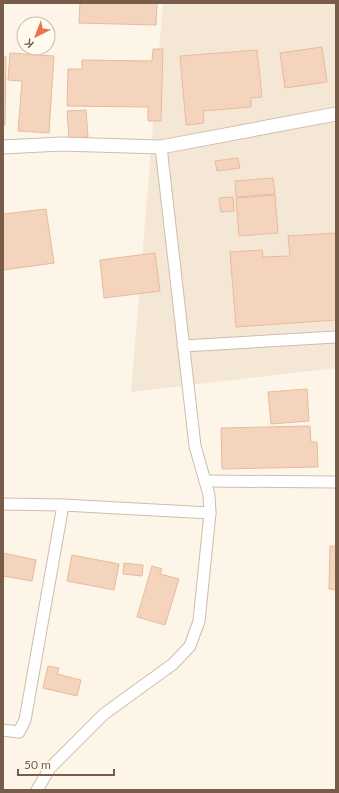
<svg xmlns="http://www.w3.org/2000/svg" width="339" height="793" font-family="Lato,sans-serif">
<rect width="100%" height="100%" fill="#fdf5e7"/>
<path fill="#f5e7d5" d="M 163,3 L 336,3 L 336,368 L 131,392 Z"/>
<g fill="#f4d4bd" stroke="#e7bb9d">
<path d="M 80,3 L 157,3 L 156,25 L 79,23 Z"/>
<path d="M 322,47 L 327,82 L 285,88 L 280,53 Z"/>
<path d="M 153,49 L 163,49 L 161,121 L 148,121 L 148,107 L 67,106 L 68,69 L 82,69 L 82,60 L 152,61 Z"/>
<path d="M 257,50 L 262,97 L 251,98 L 251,107 L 203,111 L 204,123 L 186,125 L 180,56 Z"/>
<path d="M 10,53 L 54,56 L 49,133 L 18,131 L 22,81 L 8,80 Z"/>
<path d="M 3,57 L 6,57 L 5,125 L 3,125 Z"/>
<path d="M 86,110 L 88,137 L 69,138 L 67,111 Z"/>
<path d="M 238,158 L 240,168 L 217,171 L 215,161 Z"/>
<path d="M 273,178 L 275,194 L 236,197 L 235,181 Z"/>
<path d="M 275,195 L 278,233 L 239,236 L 236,198 Z"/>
<path d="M 233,197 L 234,211 L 221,212 L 219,198 Z"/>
<path d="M 46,209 L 54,263 L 3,270 L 3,214 Z"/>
<path d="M 336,233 L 336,320 L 236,327 L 230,252 L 262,250 L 263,257 L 290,256 L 288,236 Z"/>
<path d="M 155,253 L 160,291 L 104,298 L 100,260 Z"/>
<path d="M 307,389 L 309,421 L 271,424 L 268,392 Z"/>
<path d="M 310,426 L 311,442 L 317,442 L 318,467 L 222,469 L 221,428 Z"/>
<path d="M 330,546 L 336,546 L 336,590 L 329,589 Z"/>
<path d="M 3,553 L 36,560 L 32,581 L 3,576 Z"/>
<path d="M 72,555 L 119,564 L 114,590 L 67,581 Z"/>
<path d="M 124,563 L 143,565 L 142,576 L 123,574 Z"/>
<path d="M 152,566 L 162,569 L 160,574 L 179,579 L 165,625 L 137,617 Z"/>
<path d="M 48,666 L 59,668 L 57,674 L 81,680 L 77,696 L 43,688 Z"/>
</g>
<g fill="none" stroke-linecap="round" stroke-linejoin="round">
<defs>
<g id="minor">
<path d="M 183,346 L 336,337"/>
<path d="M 205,481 L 336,482"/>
<path d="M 3,504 L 63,505 L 210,513 L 209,495 L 195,446 L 161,147"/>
<path d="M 3,730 L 19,732 L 25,720 L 63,505"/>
<path d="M 37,790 L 50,768 L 104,714 L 173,664 L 190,646 L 199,621 L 210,513"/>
</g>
<path id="tertiary" d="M 3,147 L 61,144 L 161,147 L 336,114"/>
</defs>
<use href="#minor" stroke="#cfbdac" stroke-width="13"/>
<use href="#tertiary" stroke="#cfbdac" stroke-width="15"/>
<use href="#minor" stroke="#fff" stroke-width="11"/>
<use href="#tertiary" stroke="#fff" stroke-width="13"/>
</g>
<rect width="339" height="793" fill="none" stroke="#785c4a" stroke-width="8"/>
<g transform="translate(36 36) rotate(222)"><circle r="19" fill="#fff9ee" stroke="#c9baac"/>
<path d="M0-3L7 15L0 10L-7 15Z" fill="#ea7149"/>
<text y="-6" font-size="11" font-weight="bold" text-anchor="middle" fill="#785c4a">K</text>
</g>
<path d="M18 769v6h96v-6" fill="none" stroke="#785c4a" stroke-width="2"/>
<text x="24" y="769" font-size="12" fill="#785c4a" stroke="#fff9ee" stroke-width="3" paint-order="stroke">50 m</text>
</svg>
